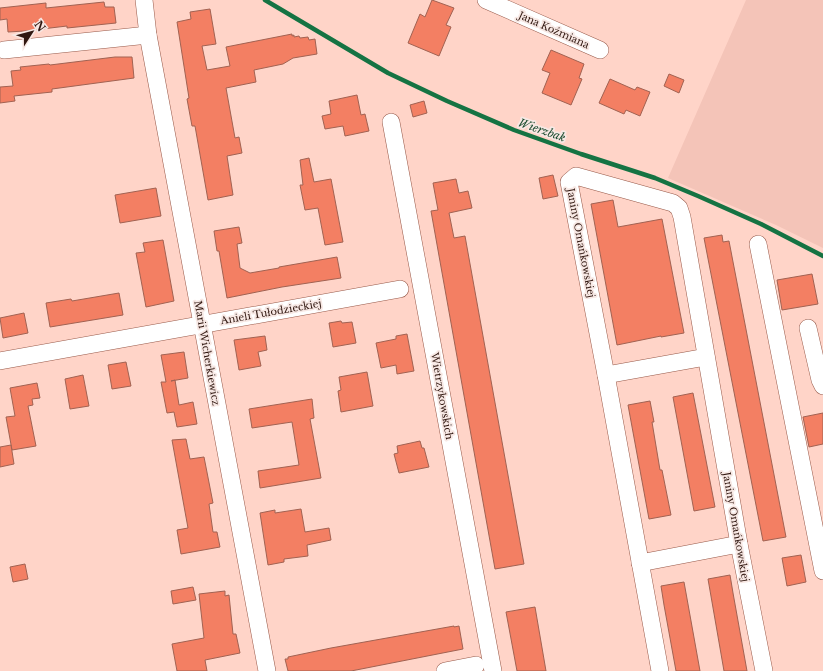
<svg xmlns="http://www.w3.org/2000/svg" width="823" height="671" font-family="'Libre Baskerville',serif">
<rect width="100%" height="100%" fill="#ffd4c8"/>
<path fill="#f4c4b8" d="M 746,0 L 823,0 L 823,248 L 776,225 L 668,178 Z"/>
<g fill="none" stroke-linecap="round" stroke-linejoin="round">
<path stroke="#157343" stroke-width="4.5" d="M 265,0 L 388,73 L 447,101 L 514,130 L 581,154 L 655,178 L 698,196 L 761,224 L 823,256"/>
</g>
<g fill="#f37f63" stroke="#a16252">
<path d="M 432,0 L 454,8 L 446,25 L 451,27 L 439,56 L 408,43 L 420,14 L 425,17 Z"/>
<path d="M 104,2 L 105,7 L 114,7 L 116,23 L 67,28 L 67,26 L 25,31 L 8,32 L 7,19 L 0,20 L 0,8 L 46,3 L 46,8 Z"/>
<path d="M 210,9 L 216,44 L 202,46 L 207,70 L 230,66 L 226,47 L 292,34 L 292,36 L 294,35 L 294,37 L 299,36 L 300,38 L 308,37 L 309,40 L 315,39 L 317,54 L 293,58 L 283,64 L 254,70 L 256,82 L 226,88 L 235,138 L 239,137 L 242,153 L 227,156 L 233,195 L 208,200 L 195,126 L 192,126 L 187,99 L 189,98 L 177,22 L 191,19 L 190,12 Z"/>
<path d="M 551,50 L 584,64 L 579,78 L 582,79 L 571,105 L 542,93 L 550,73 L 542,70 Z"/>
<path d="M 115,57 L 132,57 L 134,78 L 52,89 L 52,92 L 14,96 L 15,101 L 0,103 L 0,87 L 13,86 L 11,71 L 21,70 L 20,67 L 49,64 L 50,65 Z"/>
<path d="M 669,74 L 684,80 L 679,93 L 664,86 Z"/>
<path d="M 610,79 L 635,90 L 637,87 L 650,92 L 640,116 L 626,110 L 624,114 L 599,103 Z"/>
<path d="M 357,95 L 361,115 L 365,114 L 369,131 L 345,136 L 343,126 L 325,129 L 322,116 L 331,114 L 329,101 Z"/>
<path d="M 424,101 L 427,113 L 413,117 L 410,105 Z"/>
<path d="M 309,158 L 314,182 L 331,179 L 343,242 L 325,245 L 318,208 L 305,210 L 300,185 L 303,185 L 300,160 Z"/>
<path d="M 553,175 L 558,196 L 543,199 L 539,178 Z"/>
<path d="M 456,179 L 459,193 L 468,191 L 472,208 L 449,213 L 454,238 L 465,236 L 524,564 L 495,569 L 431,211 L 438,210 L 433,183 Z"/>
<path d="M 156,188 L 161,216 L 120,223 L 115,195 Z"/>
<path d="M 613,200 L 618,227 L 662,219 L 684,333 L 661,337 L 661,336 L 617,345 L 591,204 Z"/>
<path d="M 239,227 L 242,243 L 237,244 L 240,268 L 250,273 L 279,268 L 279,267 L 337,257 L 341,278 L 282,287 L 227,298 L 219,251 L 217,251 L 214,231 Z"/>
<path d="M 722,235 L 723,242 L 729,241 L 786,537 L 763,541 L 704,238 Z"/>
<path d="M 163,240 L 174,301 L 146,307 L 136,253 L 145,252 L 143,243 Z"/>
<path d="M 812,274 L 818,304 L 782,310 L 777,280 Z"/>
<path d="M 119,293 L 123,315 L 50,327 L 46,303 L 71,299 L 72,301 Z"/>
<path d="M 24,313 L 28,333 L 3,338 L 0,318 Z"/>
<path d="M 341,321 L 342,323 L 352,322 L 356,343 L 333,347 L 329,323 Z"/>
<path d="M 407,334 L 414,371 L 397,374 L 396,365 L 381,368 L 376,343 L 396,339 L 396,336 Z"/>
<path d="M 265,336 L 267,350 L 258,352 L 261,366 L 239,370 L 234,340 Z"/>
<path d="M 184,352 L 188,378 L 171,381 L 175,380 L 179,405 L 193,402 L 197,424 L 177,427 L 174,412 L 167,413 L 161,382 L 166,382 L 161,355 Z"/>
<path d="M 126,362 L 131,386 L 112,389 L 108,365 Z"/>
<path d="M 367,372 L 373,406 L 341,412 L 338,391 L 341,390 L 339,377 Z"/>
<path d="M 83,375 L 89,406 L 70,409 L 65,379 Z"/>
<path d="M 37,383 L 40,398 L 32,399 L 33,405 L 28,406 L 36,446 L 12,450 L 6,417 L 15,416 L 10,388 Z"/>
<path d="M 693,393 L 715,507 L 694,511 L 673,397 Z"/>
<path d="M 312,399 L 314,418 L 310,419 L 321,478 L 260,488 L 258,471 L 299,465 L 292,422 L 252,428 L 249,409 Z"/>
<path d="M 650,401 L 654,422 L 652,422 L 660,470 L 662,470 L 671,515 L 649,519 L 628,405 Z"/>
<path d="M 823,413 L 823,444 L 809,447 L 803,417 Z"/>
<path d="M 186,439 L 190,459 L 204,457 L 213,503 L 209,504 L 213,532 L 217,532 L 220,547 L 181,554 L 177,530 L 188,528 L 172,440 Z"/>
<path d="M 420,441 L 422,448 L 424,448 L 429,467 L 399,473 L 394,454 L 398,453 L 397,446 Z"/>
<path d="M 11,445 L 14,464 L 0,467 L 0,447 Z"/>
<path d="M 301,509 L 305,532 L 329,528 L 331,540 L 307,545 L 308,556 L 284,559 L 284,562 L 268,565 L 260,513 L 275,510 L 275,513 Z"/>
<path d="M 801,555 L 806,582 L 787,586 L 782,558 Z"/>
<path d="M 25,564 L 28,579 L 13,582 L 10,567 Z"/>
<path d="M 730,575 L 733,593 L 747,671 L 724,671 L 708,579 Z"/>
<path d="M 684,582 L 700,671 L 676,671 L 664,605 L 661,586 Z"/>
<path d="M 193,587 L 196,600 L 173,604 L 171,591 Z"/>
<path d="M 225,591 L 225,596 L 229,595 L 233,634 L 236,634 L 240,653 L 205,660 L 207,671 L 177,671 L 172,644 L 204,638 L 199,594 Z"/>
<path d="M 535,607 L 546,671 L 517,671 L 506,612 Z"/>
<path d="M 454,626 L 454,627 L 459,626 L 463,649 L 351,671 L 288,671 L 285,659 L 288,659 L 288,657 L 331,648 Z"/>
</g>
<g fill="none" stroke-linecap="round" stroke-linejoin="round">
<defs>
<g id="minor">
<path d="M 144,0 L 148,35 L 267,671"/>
<path d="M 486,0 L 600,50"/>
<path d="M 4,50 L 148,35"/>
<path d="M 391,122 L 493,671"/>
<path d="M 758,244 L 823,571"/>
<path d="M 808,328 L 820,380 L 823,386"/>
<path d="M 0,361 L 400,289"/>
<path d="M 606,375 L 706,357"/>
<path d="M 640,563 L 739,544"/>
<path d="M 445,671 L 476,665"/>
<path d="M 660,671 L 606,375 L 569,182 L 576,176 L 673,203 L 679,208 L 682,217 L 739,544 L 764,671"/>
</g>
</defs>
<use href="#minor" stroke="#985a4a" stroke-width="18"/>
<use href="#minor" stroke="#fff" stroke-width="17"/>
</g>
<g text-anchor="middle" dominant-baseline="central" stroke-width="3.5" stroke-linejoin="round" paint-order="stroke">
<g font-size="10" fill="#301710" stroke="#f7e8e4">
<text transform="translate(554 30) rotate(24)">Jana Koźmiana</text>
<text transform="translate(581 243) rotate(79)">Janiny Omańkowskiej</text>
<text transform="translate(271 312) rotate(-10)">Anieli Tułodzieckiej</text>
<text transform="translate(207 353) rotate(80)">Marii Wicherkiewicz</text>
<text transform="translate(442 396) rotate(80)">Wietrzykowskich</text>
<text transform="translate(736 527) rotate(80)">Janiny Omańkowskiej</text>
</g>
<g font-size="11" font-style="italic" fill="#1c4c30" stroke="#f7e8e4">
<text transform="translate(542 130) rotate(19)">Wierzbak</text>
</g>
</g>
<g transform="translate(32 32) rotate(54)" stroke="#f7e8e4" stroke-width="3" paint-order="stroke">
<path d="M0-3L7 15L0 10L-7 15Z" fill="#301710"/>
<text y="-6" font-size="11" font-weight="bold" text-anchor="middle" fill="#301710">N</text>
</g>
</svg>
